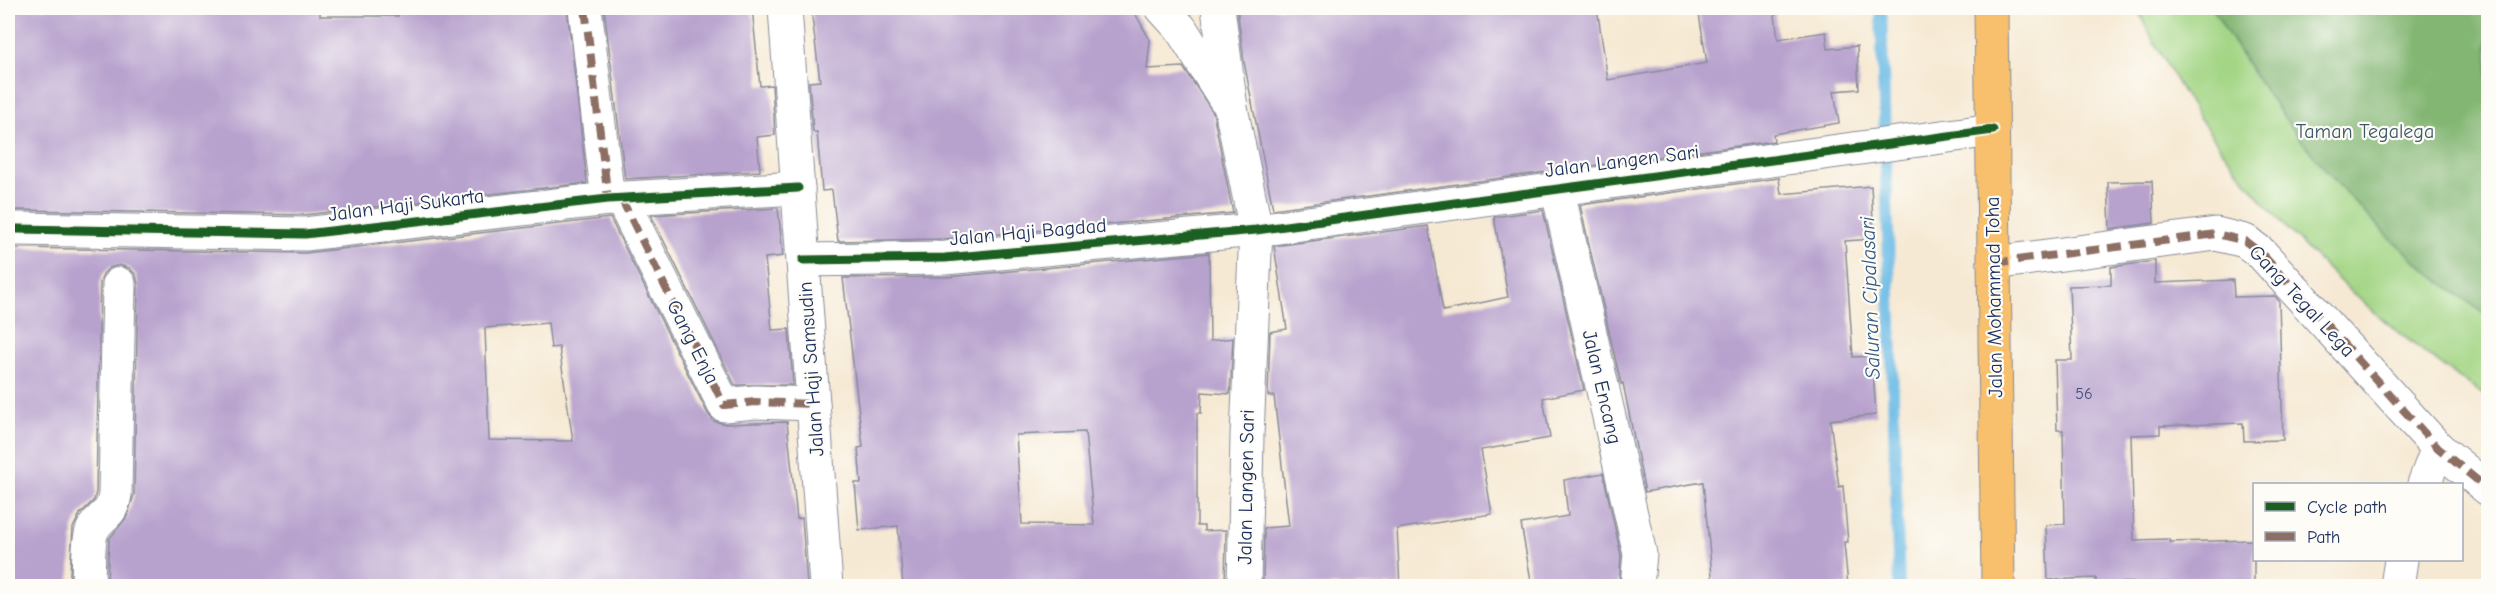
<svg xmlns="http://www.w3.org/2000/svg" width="2496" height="594" font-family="'Comic Neue',sans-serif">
<rect width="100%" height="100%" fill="#fdfcf7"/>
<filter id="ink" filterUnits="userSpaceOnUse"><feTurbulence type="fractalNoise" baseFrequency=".0167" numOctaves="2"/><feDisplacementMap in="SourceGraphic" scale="12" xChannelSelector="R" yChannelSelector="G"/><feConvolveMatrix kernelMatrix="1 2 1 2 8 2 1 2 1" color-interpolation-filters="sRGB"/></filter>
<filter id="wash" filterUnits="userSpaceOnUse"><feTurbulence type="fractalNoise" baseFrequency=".008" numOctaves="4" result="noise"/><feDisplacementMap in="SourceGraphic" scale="24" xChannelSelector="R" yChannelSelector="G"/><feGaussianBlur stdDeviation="1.35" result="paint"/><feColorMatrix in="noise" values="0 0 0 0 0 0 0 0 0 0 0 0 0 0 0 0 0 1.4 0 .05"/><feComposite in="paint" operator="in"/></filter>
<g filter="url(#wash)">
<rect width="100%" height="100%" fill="#f6e9d3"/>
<path fill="#a3d584" stroke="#5f8271" stroke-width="1.5" d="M 2137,8 L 2488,8 L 2488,397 C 2340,300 2213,169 2137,8 Z"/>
<path fill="#82b672" stroke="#4e7268" stroke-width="1.5" d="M 2213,8 L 2488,8 L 2488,316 C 2390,250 2310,162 2246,62 C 2235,44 2222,26 2213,8 Z"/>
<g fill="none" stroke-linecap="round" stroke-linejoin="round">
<path stroke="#6abbe5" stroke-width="12" d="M 1881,8 L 1899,586"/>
</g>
<g id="blocks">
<g fill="#b7a1cd" fill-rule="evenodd">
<path d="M 8,8 L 205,8 L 205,10 L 320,8 L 320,16 L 398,16 L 398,8 L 567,8 L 587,183 L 304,215 L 17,210 L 8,213 Z"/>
<path d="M 604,8 L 752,8 L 760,86 L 772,85 L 775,135 L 757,137 L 760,171 L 625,179 Z"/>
<path d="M 811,8 L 1132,8 L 1150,40 L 1147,69 L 1183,67 L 1213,112 L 1233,213 L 944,239 L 838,241 L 832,190 L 822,191 L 817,132 L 813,132 L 809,82 L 820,81 Z"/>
<path d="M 1237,8 L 1597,8 L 1608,80 L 1707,63 L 1698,8 L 1774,8 L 1778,39 L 1826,32 L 1828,49 L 1857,46 L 1859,89 L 1834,91 L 1839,123 L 1773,134 L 1774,141 L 1273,209 L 1244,62 Z"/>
<path d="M 1779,178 L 1781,194 L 1871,186 L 1874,239 L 1845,241 L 1853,357 L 1872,356 L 1876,415 L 1830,420 L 1839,487 L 1843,486 L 1848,542 L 1844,542 L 1848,586 L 1713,586 L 1703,482 L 1645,492 L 1623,383 L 1621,384 L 1580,205 Z"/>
<path d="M 2152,181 L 2154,223 L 2110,229 L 2108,182 Z"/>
<path d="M 778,208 L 783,256 L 765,258 L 772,330 L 789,329 L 793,385 L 735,385 L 651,215 Z"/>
<path d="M 1543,210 L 1584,390 L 1543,398 L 1550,438 L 1481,450 L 1492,514 L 1397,529 L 1400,586 L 1263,586 L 1264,528 L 1289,526 L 1274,396 L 1268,396 L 1270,332 L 1287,329 L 1274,246 L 1428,226 L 1443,311 L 1508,297 L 1494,217 Z"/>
<path d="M 610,218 L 708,414 L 714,421 L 725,424 L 787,422 L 797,519 L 802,518 L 807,586 L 107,586 L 109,539 L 127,517 L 134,495 L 138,284 L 136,275 L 129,268 L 119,265 L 109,268 L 103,274 L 100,283 L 96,492 L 94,500 L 80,514 L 73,528 L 69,586 L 10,586 L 8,245 L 17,248 L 305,253 ZM 548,323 L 551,348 L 559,347 L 573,441 L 489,440 L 485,328 Z"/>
<path d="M 1209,253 L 1210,341 L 1233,338 L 1230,394 L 1202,392 L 1201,413 L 1197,413 L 1197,526 L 1204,526 L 1204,531 L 1226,530 L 1225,586 L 903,586 L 898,526 L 859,530 L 855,483 L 861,483 L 858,448 L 863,447 L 843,278 L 947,277 ZM 1085,432 L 1094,525 L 1022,524 L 1016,435 Z"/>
<path d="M 2155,261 L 2155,283 L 2233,280 L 2234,297 L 2275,296 L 2279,301 L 2283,440 L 2244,441 L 2243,423 L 2160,426 L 2160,434 L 2131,435 L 2134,540 L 2169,539 L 2169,542 L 2254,540 L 2254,586 L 2181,586 L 2181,582 L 2096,583 L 2096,578 L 2048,580 L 2046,525 L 2065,524 L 2063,430 L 2057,430 L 2055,360 L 2072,360 L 2069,286 L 2111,285 L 2111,267 Z"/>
<path d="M 1603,473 L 1621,555 L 1619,586 L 1532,586 L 1521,524 L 1568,516 L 1564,480 Z"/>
</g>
</g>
</g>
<g filter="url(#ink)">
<use href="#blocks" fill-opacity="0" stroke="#888c98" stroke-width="1.5"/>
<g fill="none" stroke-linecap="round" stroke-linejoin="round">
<defs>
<g id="minor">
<path d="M 585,8 L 608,199"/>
<path d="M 785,8 L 826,586"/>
<path d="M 1162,8 L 1181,29 L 1225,99"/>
<path d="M 1218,8 L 1231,108 L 1256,230 L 1247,435 L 1244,586"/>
<path d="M 1557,187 L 1640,554 L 1637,586"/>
<path d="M 621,198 L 724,405 L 755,402 L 813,404"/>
<path d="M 17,229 L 305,234 L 608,199 L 798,188"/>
<path d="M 803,260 L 945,258 L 1256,230 L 1993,130"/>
<path d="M 1994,263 L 2216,234 L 2245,241 L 2262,254 L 2438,448 L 2488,489"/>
<path d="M 2424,484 L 2438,448"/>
<path d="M 88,586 C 89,573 87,540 93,529 C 101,514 112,517 115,494 L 119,284"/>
<path d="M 2397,586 L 2401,560"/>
</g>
<path id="major" d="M 1991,8 L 1998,586"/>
</defs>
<use href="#minor" stroke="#888c98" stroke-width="35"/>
<use href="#major" stroke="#888c98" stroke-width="35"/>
<use href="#minor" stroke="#fff" stroke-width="33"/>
<use href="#major" stroke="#f8bf6c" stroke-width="33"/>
<g stroke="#8d6e63" stroke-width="8" stroke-dasharray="15 8" stroke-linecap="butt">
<path d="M 585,8 L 608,199"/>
<path d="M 621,198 L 724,405 L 755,402 L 813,404"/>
<path d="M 1994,263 L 2216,234 L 2245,241 L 2262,254 L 2438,448 L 2488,489"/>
</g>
<defs>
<g id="cycleway">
<path d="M 17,229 L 305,234 L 608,199 L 798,188"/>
<path d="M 803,260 L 945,258 L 1256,230 L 1993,130"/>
</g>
</defs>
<use href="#cycleway" stroke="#fdfcf7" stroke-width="13"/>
<use href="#cycleway" stroke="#1b5e20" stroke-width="9"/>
</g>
</g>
<g text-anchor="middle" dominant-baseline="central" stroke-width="4.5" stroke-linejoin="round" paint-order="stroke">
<g font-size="16" fill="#424c7a">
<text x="2084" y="394">56</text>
</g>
<g font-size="20" fill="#3d5868" stroke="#fdfcf7">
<text x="2365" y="131">Taman Tegalega</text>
</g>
<g font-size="20" fill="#1b2f5e" stroke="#fdfcf7">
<text transform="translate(1622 161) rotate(-7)">Jalan Langen Sari</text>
<text transform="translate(406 205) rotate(-7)">Jalan Haji Sukarta</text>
<text transform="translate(1028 232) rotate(-5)">Jalan Haji Bagdad</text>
<text transform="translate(1994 297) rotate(-91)">Jalan Mohammad Toha</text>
<text transform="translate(2302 301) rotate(47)">Gang Tegal Lega</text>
<text transform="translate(693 342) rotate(63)">Gang Enja</text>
<text transform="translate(811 369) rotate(-94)">Jalan Haji Samsudin</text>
<text transform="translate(1602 387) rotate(77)">Jalan Encang</text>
<text transform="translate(1246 487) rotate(-89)">Jalan Langen Sari</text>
</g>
<g font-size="21" font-style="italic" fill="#335986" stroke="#fdfcf7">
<text transform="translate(1870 298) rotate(-92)">Saluran Cipalasari</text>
</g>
</g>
<rect width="2496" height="594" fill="none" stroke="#fdfcf7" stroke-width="30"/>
<rect x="2253" y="483" width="210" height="78" fill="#fdfcf7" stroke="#a3aaba" stroke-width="1.5"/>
<rect x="2265" y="502" width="30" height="9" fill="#1b5e20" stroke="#a3aaba" stroke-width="1.5"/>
<text x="2307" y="513" font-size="18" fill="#1b2f5e">Cycle path</text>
<rect x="2265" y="532" width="30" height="9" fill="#8d6e63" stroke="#a3aaba" stroke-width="1.5"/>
<text x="2307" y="543" font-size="18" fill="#1b2f5e">Path</text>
</svg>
